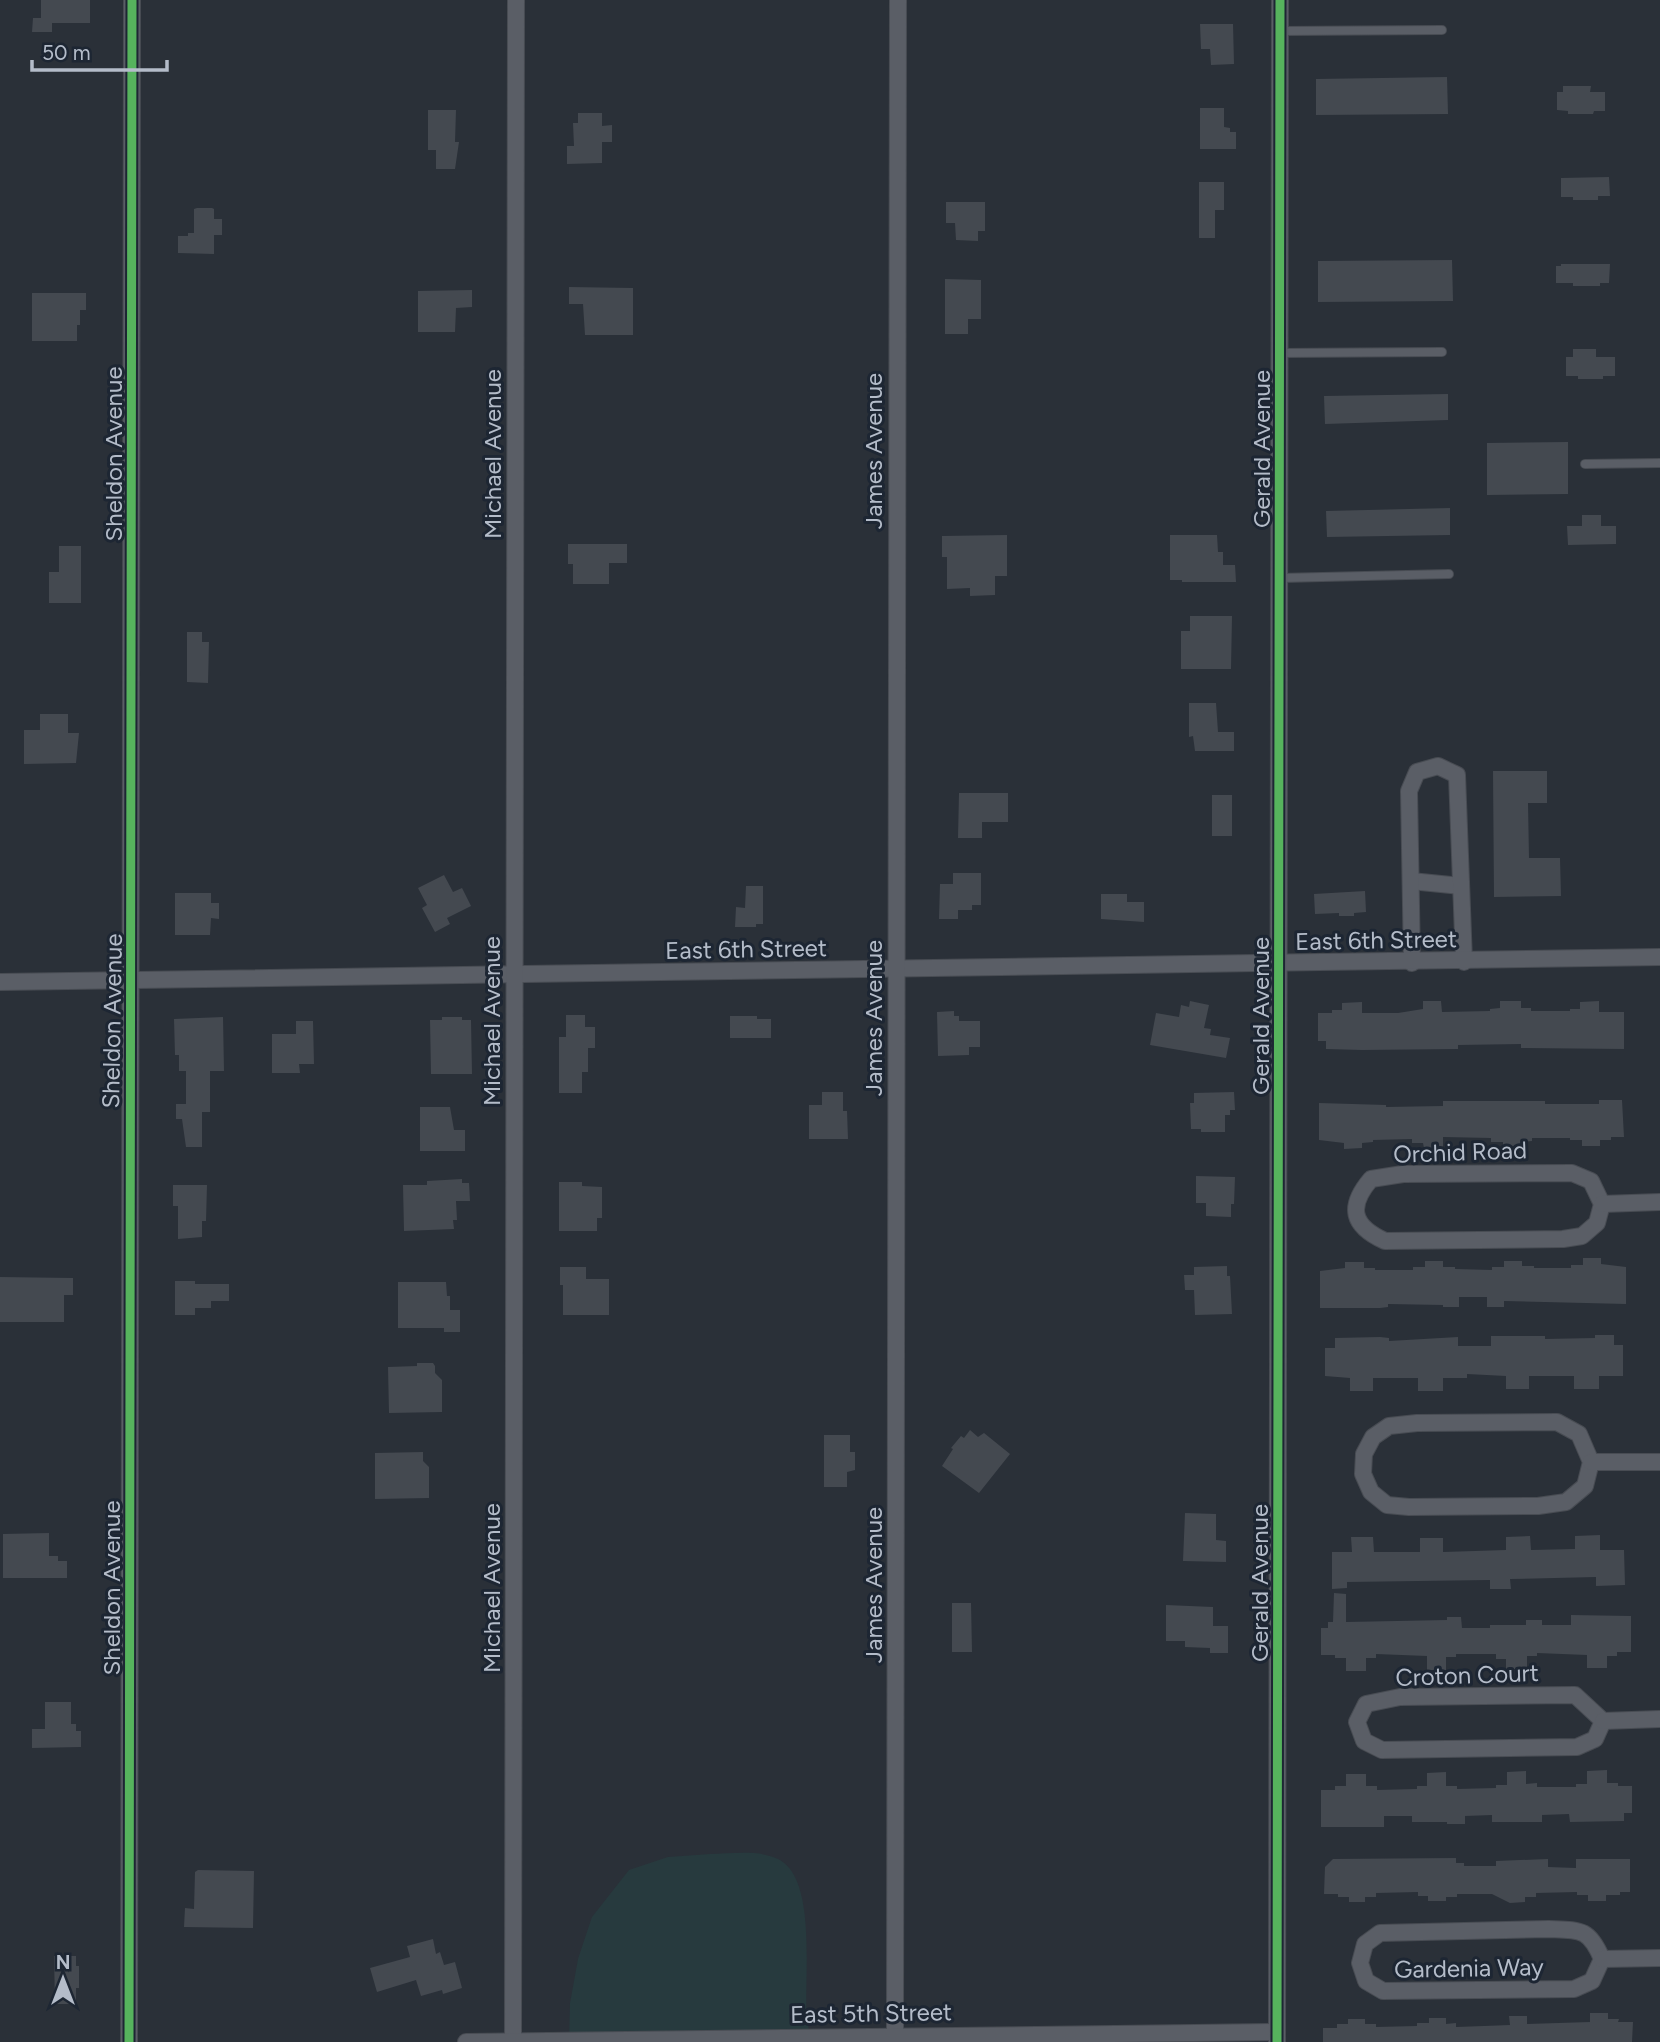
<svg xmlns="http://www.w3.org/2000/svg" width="1660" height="2042" font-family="Figtree,sans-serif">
<rect width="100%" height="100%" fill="#2a3038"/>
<path fill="#273a3e" d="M 710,1854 C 731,1854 760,1849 780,1860 C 818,1882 803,1982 807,2021 C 808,2028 811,2035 813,2042 L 569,2042 L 570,2003 L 578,1959 L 592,1917 L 629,1870 L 668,1857 Z"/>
<g fill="#444950">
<path d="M 41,0 L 90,0 L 90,23 L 52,23 L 52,32 L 32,32 L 33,18 L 41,18 Z"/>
<path d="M 1200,24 L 1233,24 L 1234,64 L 1211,65 L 1210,49 L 1201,49 Z"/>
<path d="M 1447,77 L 1448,114 L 1316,115 L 1316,79 Z"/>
<path d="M 1563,86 L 1591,86 L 1590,92 L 1605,92 L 1605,111 L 1594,111 L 1593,114 L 1568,114 L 1568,111 L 1557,110 L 1557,92 L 1563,92 Z"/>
<path d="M 1200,108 L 1224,108 L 1224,127 L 1230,128 L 1230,132 L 1236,132 L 1236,149 L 1200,149 Z"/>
<path d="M 428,110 L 456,110 L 455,142 L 459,142 L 455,169 L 436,169 L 436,150 L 428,150 Z"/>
<path d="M 578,113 L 602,113 L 602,126 L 612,125 L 612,142 L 602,142 L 602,163 L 567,164 L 567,146 L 574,146 L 573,123 L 578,123 Z"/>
<path d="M 1609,177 L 1610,196 L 1598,196 L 1598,200 L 1573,200 L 1573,197 L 1561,197 L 1561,178 Z"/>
<path d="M 1199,182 L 1224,182 L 1224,210 L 1215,210 L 1215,238 L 1199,238 Z"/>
<path d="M 946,202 L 985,202 L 985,231 L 978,231 L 978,241 L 956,240 L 955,223 L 946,223 Z"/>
<path d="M 197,208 L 212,208 L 214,209 L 214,219 L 222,219 L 222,235 L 214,235 L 214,254 L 178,253 L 178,236 L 188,236 L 188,233 L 194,233 L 194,209 Z"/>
<path d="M 1452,260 L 1453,301 L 1318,302 L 1318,261 Z"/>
<path d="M 1561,264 L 1610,264 L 1609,283 L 1600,283 L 1600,286 L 1573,286 L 1573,283 L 1556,283 L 1556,266 L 1561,266 Z"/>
<path d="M 945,279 L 981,280 L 981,319 L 968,319 L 968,334 L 945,334 Z"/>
<path d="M 569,287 L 633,288 L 633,335 L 585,335 L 583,304 L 569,304 Z"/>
<path d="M 472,290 L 472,307 L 456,308 L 455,332 L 418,332 L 418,291 Z"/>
<path d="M 32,293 L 86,293 L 86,310 L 80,310 L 80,325 L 77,325 L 77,341 L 32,341 Z"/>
<path d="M 1573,349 L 1596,349 L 1596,357 L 1615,357 L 1615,376 L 1603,376 L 1603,379 L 1578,379 L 1578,376 L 1566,376 L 1566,357 L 1573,357 Z"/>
<path d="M 1448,394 L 1448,420 L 1325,424 L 1324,396 Z"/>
<path d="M 1568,442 L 1568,494 L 1487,495 L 1487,443 Z"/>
<path d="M 1450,508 L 1450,535 L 1327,537 L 1326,511 Z"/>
<path d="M 1582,515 L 1601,515 L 1601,526 L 1616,526 L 1616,544 L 1568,545 L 1567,526 L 1582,526 Z"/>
<path d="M 1007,535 L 1007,576 L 995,576 L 995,595 L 970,596 L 970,588 L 947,589 L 947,557 L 942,557 L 942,536 Z"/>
<path d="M 1170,535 L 1217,535 L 1218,552 L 1223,552 L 1223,565 L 1235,565 L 1236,582 L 1182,582 L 1182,580 L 1170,580 Z"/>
<path d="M 568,544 L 627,544 L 627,563 L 609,563 L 609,584 L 573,584 L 573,564 L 568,564 Z"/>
<path d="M 59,546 L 81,546 L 81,603 L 49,603 L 49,572 L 59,572 Z"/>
<path d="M 1190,616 L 1232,616 L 1231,669 L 1181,669 L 1181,631 L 1190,631 Z"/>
<path d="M 187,632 L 202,632 L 202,642 L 209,642 L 208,683 L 187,682 Z"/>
<path d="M 1189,703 L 1216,703 L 1218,732 L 1234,732 L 1234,751 L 1195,751 L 1193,736 L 1189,737 Z"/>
<path d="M 40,714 L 68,714 L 68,733 L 79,733 L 76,763 L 24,764 L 24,730 L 40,730 Z"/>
<path d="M 1493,771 L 1547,771 L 1547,803 L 1528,803 L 1529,858 L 1560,858 L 1561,896 L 1494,897 Z"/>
<path d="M 959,793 L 1008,793 L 1008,822 L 982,822 L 982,838 L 958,838 Z"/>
<rect x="1212" y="795" width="20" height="41"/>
<path d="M 953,873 L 981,873 L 981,905 L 972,905 L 972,910 L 958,910 L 958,919 L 939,919 L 940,884 L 953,884 Z"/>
<path d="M 444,875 L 453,892 L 462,888 L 471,906 L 447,918 L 450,924 L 435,932 L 422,908 L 427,905 L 418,888 Z"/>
<path d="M 746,886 L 763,886 L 763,924 L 756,924 L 756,927 L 735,927 L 736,907 L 745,908 Z"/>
<path d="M 1365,891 L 1366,912 L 1354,913 L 1354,916 L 1339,916 L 1339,913 L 1315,914 L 1314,894 Z"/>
<path d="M 175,893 L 211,893 L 211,903 L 219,903 L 219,919 L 211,918 L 210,935 L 175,935 Z"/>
<path d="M 1101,894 L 1127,894 L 1127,902 L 1144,902 L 1144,922 L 1101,919 Z"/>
<path d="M 1190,1001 L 1209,1005 L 1204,1028 L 1211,1029 L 1210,1035 L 1230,1038 L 1226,1058 L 1150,1045 L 1156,1013 L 1179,1017 L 1181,1005 L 1189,1007 Z"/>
<path d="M 1423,1001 L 1441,1001 L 1442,1012 L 1490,1011 L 1490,1009 L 1500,1008 L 1500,1001 L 1521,1001 L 1521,1008 L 1531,1008 L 1531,1011 L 1570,1011 L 1570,1009 L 1580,1009 L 1580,1002 L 1599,1001 L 1599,1012 L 1624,1012 L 1624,1049 L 1521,1048 L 1521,1044 L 1458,1045 L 1458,1049 L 1362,1050 L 1326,1049 L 1326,1041 L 1318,1041 L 1318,1013 L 1332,1013 L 1332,1010 L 1342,1010 L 1342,1003 L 1362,1002 L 1362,1013 L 1398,1013 L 1423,1009 Z"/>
<path d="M 954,1011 L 954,1016 L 959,1016 L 959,1021 L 980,1021 L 980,1047 L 969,1047 L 969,1055 L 938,1056 L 937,1012 Z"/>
<path d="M 566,1015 L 585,1015 L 585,1027 L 595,1027 L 595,1048 L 588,1048 L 588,1072 L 582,1072 L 582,1093 L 559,1093 L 559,1037 L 566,1037 Z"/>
<path d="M 730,1016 L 757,1016 L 757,1019 L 771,1019 L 771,1038 L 730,1038 Z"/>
<path d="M 223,1017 L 224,1071 L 210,1071 L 210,1112 L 202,1112 L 202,1147 L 186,1147 L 182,1119 L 176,1119 L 176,1104 L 186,1104 L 186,1071 L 179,1071 L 179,1055 L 175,1055 L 174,1019 Z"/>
<path d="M 442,1017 L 462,1017 L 462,1020 L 471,1020 L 472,1074 L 431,1074 L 430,1020 L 442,1020 Z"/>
<path d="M 296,1021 L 313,1021 L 314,1064 L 299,1064 L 300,1073 L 272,1073 L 272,1034 L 296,1034 Z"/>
<path d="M 822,1092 L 843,1092 L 843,1111 L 847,1111 L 848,1139 L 809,1139 L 809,1105 L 822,1105 Z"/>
<path d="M 1234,1092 L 1235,1110 L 1230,1110 L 1230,1115 L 1225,1115 L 1225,1132 L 1201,1132 L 1201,1129 L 1191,1129 L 1190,1103 L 1194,1103 L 1194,1093 Z"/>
<path d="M 1599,1100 L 1622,1100 L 1624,1137 L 1611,1137 L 1611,1140 L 1600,1140 L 1600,1146 L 1582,1146 L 1582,1140 L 1570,1140 L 1570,1138 L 1532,1138 L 1532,1141 L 1521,1142 L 1521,1147 L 1503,1147 L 1503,1142 L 1491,1142 L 1491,1138 L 1443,1137 L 1443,1148 L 1424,1148 L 1423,1143 L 1412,1143 L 1412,1139 L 1373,1140 L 1373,1142 L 1362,1143 L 1362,1148 L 1344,1149 L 1344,1143 L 1319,1140 L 1319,1103 L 1386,1105 L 1386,1107 L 1443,1106 L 1443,1101 L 1545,1101 L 1545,1104 L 1599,1104 Z"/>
<path d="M 420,1107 L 450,1107 L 454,1130 L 465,1130 L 465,1151 L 420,1151 Z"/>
<path d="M 1196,1176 L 1235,1177 L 1234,1204 L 1231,1204 L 1231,1217 L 1206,1216 L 1206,1203 L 1196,1203 Z"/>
<path d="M 462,1179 L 462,1183 L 469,1183 L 470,1201 L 456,1201 L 457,1220 L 453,1220 L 454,1229 L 404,1231 L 403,1185 L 427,1185 L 427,1181 Z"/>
<path d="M 559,1182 L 582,1182 L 582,1186 L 602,1187 L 602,1218 L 597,1218 L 597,1231 L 559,1231 Z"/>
<path d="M 173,1185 L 207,1185 L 206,1221 L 202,1221 L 202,1237 L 178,1239 L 178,1206 L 173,1206 Z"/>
<path d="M 1583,1258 L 1601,1258 L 1601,1264 L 1626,1267 L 1626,1304 L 1504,1301 L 1504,1307 L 1487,1307 L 1487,1297 L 1459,1297 L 1459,1307 L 1443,1307 L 1443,1305 L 1388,1304 L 1388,1307 L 1380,1308 L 1320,1308 L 1320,1271 L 1345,1268 L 1345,1262 L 1364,1262 L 1364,1268 L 1375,1268 L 1375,1270 L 1413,1270 L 1413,1267 L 1425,1267 L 1425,1261 L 1443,1261 L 1443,1267 L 1455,1267 L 1455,1269 L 1492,1270 L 1492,1267 L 1504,1267 L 1504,1261 L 1522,1261 L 1522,1266 L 1534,1266 L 1534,1268 L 1571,1268 L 1571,1265 L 1583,1265 Z"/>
<path d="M 1227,1266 L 1227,1276 L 1230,1276 L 1232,1314 L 1195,1315 L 1194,1290 L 1185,1290 L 1184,1275 L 1194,1275 L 1194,1267 Z"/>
<path d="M 560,1267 L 586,1267 L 586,1279 L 609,1279 L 609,1315 L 563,1315 L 563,1285 L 560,1285 Z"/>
<path d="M 0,1277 L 73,1278 L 73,1295 L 64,1295 L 64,1322 L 0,1322 Z"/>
<path d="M 175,1281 L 195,1281 L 195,1284 L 229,1284 L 229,1301 L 211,1301 L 211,1308 L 195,1308 L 195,1315 L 175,1315 Z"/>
<path d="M 398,1282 L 446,1282 L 447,1296 L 450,1296 L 450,1310 L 460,1310 L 460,1332 L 444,1332 L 444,1328 L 398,1328 Z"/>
<path d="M 1595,1335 L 1614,1335 L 1614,1345 L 1623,1345 L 1623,1376 L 1599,1376 L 1599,1389 L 1574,1389 L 1574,1376 L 1529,1376 L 1529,1389 L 1506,1389 L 1506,1376 L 1467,1374 L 1467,1378 L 1443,1378 L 1443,1391 L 1418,1391 L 1418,1378 L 1373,1378 L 1373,1391 L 1350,1391 L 1350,1378 L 1325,1376 L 1325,1348 L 1335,1348 L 1335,1338 L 1380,1337 L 1389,1338 L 1389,1341 L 1458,1337 L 1458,1346 L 1491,1346 L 1491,1336 L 1545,1336 L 1545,1339 L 1595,1338 Z"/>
<path d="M 417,1363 L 433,1363 L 435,1366 L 435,1373 L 442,1380 L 442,1412 L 389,1413 L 388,1367 L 417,1366 Z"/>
<path d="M 970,1430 L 978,1437 L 984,1433 L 1010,1454 L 979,1493 L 942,1466 L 953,1449 L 951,1448 L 961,1436 L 964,1438 Z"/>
<path d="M 824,1435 L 850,1435 L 850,1452 L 855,1452 L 855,1470 L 847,1472 L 847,1487 L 824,1487 Z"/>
<path d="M 423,1452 L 423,1461 L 429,1467 L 429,1498 L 375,1499 L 375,1453 Z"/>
<path d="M 1185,1513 L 1216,1514 L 1216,1540 L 1226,1541 L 1226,1562 L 1183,1561 Z"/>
<path d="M 49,1533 L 49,1556 L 58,1556 L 58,1561 L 67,1561 L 67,1578 L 3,1578 L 3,1534 Z"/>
<path d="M 1600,1535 L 1600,1550 L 1624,1550 L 1625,1585 L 1596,1586 L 1596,1577 L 1510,1579 L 1511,1589 L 1490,1589 L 1490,1580 L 1347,1582 L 1347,1588 L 1332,1589 L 1332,1552 L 1352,1552 L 1351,1537 L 1373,1537 L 1374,1552 L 1420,1552 L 1420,1538 L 1443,1538 L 1443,1552 L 1506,1550 L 1506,1537 L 1530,1536 L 1531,1550 L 1575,1549 L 1575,1536 Z"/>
<path d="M 1334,1593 L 1346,1594 L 1346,1622 L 1447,1620 L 1447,1617 L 1461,1617 L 1462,1628 L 1490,1628 L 1490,1625 L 1526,1625 L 1526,1620 L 1542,1620 L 1542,1625 L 1571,1625 L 1571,1615 L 1631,1616 L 1631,1652 L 1617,1652 L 1617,1656 L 1607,1656 L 1607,1668 L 1587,1668 L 1587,1655 L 1537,1653 L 1537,1656 L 1527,1656 L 1527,1669 L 1506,1669 L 1506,1659 L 1496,1659 L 1496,1654 L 1456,1654 L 1456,1657 L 1446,1657 L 1446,1670 L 1427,1670 L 1427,1656 L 1376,1654 L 1376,1658 L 1366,1658 L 1366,1671 L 1346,1671 L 1346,1658 L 1335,1658 L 1335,1655 L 1321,1655 L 1321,1628 L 1328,1628 L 1328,1622 L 1333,1622 Z"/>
<path d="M 952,1603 L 971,1603 L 972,1652 L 952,1652 Z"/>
<path d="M 1166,1605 L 1213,1607 L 1213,1626 L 1228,1626 L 1228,1653 L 1210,1653 L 1210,1648 L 1185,1647 L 1185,1641 L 1166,1641 Z"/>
<path d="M 45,1702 L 71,1702 L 71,1724 L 76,1724 L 76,1731 L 81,1731 L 81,1747 L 32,1748 L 32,1729 L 45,1729 Z"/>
<path d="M 1607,1770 L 1607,1783 L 1618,1783 L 1618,1786 L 1632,1786 L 1632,1813 L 1624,1813 L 1624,1821 L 1570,1822 L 1569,1814 L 1542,1815 L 1542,1822 L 1492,1822 L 1492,1815 L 1465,1816 L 1465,1824 L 1447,1824 L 1447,1822 L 1412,1822 L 1412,1816 L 1384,1816 L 1384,1827 L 1321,1827 L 1321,1790 L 1335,1790 L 1335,1786 L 1346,1786 L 1346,1774 L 1366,1774 L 1366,1786 L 1377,1786 L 1377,1790 L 1417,1789 L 1417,1786 L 1427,1786 L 1427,1773 L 1446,1772 L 1446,1786 L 1457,1786 L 1457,1789 L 1496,1788 L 1496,1785 L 1507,1785 L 1507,1772 L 1526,1771 L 1526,1784 L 1537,1783 L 1537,1787 L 1576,1787 L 1576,1784 L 1587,1784 L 1587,1771 Z"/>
<path d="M 1456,1858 L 1456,1863 L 1464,1863 L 1464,1866 L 1496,1866 L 1496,1861 L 1548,1859 L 1548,1867 L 1576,1868 L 1576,1859 L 1630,1859 L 1630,1892 L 1620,1892 L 1620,1895 L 1606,1895 L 1606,1901 L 1588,1901 L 1588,1895 L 1577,1895 L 1577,1892 L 1536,1893 L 1536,1897 L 1525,1897 L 1525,1902 L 1510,1903 L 1492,1894 L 1457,1894 L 1457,1897 L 1446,1897 L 1446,1901 L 1428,1901 L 1428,1896 L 1418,1896 L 1418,1892 L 1376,1893 L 1376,1897 L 1365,1897 L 1365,1902 L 1349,1902 L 1349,1897 L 1338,1897 L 1338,1894 L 1324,1894 L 1325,1867 L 1333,1859 Z"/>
<path d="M 198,1870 L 254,1871 L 253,1928 L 184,1927 L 185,1908 L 194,1909 L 195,1872 Z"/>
<path d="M 433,1939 L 436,1954 L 440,1952 L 444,1965 L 455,1962 L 462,1988 L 443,1994 L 442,1990 L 421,1996 L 416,1980 L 377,1992 L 370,1968 L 410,1957 L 407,1946 Z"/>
<path d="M 54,1956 L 76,1956 L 76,1966 L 79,1966 L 79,1988 L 76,1988 L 76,2004 L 55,2004 Z"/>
<path d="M 1590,2013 L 1608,2013 L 1608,2019 L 1619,2019 L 1618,2022 L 1633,2022 L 1632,2042 L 1323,2042 L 1323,2028 L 1337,2028 L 1337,2024 L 1348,2024 L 1348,2019 L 1365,2019 L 1365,2024 L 1376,2024 L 1376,2027 L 1417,2026 L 1417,2023 L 1429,2023 L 1429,2018 L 1446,2018 L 1446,2024 L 1456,2023 L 1456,2027 L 1484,2026 L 1510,2025 L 1509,2016 L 1527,2016 L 1527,2024 L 1590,2022 Z"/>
</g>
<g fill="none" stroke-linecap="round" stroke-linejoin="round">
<defs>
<g id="lane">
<path d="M 1280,31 L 1442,30"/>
<path d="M 1279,353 L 1442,352"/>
<path d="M 1585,464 L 1660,463"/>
<path d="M 1280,578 L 1449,574"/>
</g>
<g id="street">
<path d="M 1411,881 L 1461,886"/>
<path d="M 1412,963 L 1409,791 L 1417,772 L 1438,766 L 1457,775 L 1464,962"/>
<path d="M 0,982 L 1660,957"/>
<path d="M 1572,1173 L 1591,1181 L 1602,1204 L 1597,1223 L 1582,1236 L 1563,1239 L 1385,1241 C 1352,1226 1347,1207 1371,1179 L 1403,1174 Z"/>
<path d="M 1602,1204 L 1660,1202"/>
<path d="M 1557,1422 L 1579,1434 L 1591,1462 L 1585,1486 L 1566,1502 L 1538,1506 L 1409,1507 L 1387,1505 L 1371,1492 L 1363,1474 L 1364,1454 L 1373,1437 L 1389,1426 L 1417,1423 Z"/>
<path d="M 1591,1462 L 1660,1462"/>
<path d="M 1575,1695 L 1603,1721 L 1595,1739 L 1577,1747 L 1382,1750 L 1364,1741 L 1357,1722 L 1366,1704 L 1400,1697 Z"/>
<path d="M 1603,1721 L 1660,1719"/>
<path d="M 1549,1929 C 1580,1930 1589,1928 1602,1959 L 1592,1981 L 1574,1989 L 1383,1991 L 1366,1981 L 1360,1963 L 1365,1944 L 1380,1933 Z"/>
<path d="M 1602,1959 L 1660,1958"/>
<path d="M 895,2036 L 898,0"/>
<path d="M 513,2041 L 516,0"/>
<path d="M 129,2042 L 132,0"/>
<path d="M 466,2042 L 1277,2032"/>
<path d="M 1277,2042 L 1280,0"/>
</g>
</defs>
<use href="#lane" stroke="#484c53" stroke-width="10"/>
<use href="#street" stroke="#484c53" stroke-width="18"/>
<use href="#lane" stroke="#5a5e66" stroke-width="8"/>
<use href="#street" stroke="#5a5e66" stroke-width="16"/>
<defs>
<g id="cycleway">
<path d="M 129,2042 L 132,0"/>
<path d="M 1277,2042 L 1280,0"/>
</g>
</defs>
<use href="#cycleway" stroke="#1d2633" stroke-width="13"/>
<use href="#cycleway" stroke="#56b35d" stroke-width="9"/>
</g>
<g text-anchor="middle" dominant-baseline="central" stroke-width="6" stroke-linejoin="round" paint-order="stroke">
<g font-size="24" fill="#b4bcc9" stroke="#1d2633">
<text transform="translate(1261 449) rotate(-90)">Gerald Avenue</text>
<text transform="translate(873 451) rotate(-90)">James Avenue</text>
<text transform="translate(113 454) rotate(-90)">Sheldon Avenue</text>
<text transform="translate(492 454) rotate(-90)">Michael Avenue</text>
<text transform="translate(1376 940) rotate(-1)">East 6th Street</text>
<text transform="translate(746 949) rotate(-1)">East 6th Street</text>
<text transform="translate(1260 1016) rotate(-90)">Gerald Avenue</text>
<text transform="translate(873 1018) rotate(-90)">James Avenue</text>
<text transform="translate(112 1021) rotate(-89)">Sheldon Avenue</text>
<text transform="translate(491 1021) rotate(-90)">Michael Avenue</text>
<text transform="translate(1460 1152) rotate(-2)">Orchid Road</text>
<text transform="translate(1259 1583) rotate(-90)">Gerald Avenue</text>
<text transform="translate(873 1585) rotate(-90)">James Avenue</text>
<text transform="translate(111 1588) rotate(-90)">Sheldon Avenue</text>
<text transform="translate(491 1588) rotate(-90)">Michael Avenue</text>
<text transform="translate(1467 1675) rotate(-2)">Croton Court</text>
<text transform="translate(1469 1968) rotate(-1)">Gardenia Way</text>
<text transform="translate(871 2013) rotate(-1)">East 5th Street</text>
</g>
</g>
<g transform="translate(63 1979)" stroke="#1d2633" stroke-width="5" paint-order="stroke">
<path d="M0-5L12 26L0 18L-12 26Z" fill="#b4bcc9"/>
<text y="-10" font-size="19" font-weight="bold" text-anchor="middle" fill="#b4bcc9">N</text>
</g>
<path d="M32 60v10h135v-10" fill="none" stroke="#b4bcc9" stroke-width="3.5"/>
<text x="42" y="60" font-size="21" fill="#b4bcc9" stroke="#1d2633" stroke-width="5" paint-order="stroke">50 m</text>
</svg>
